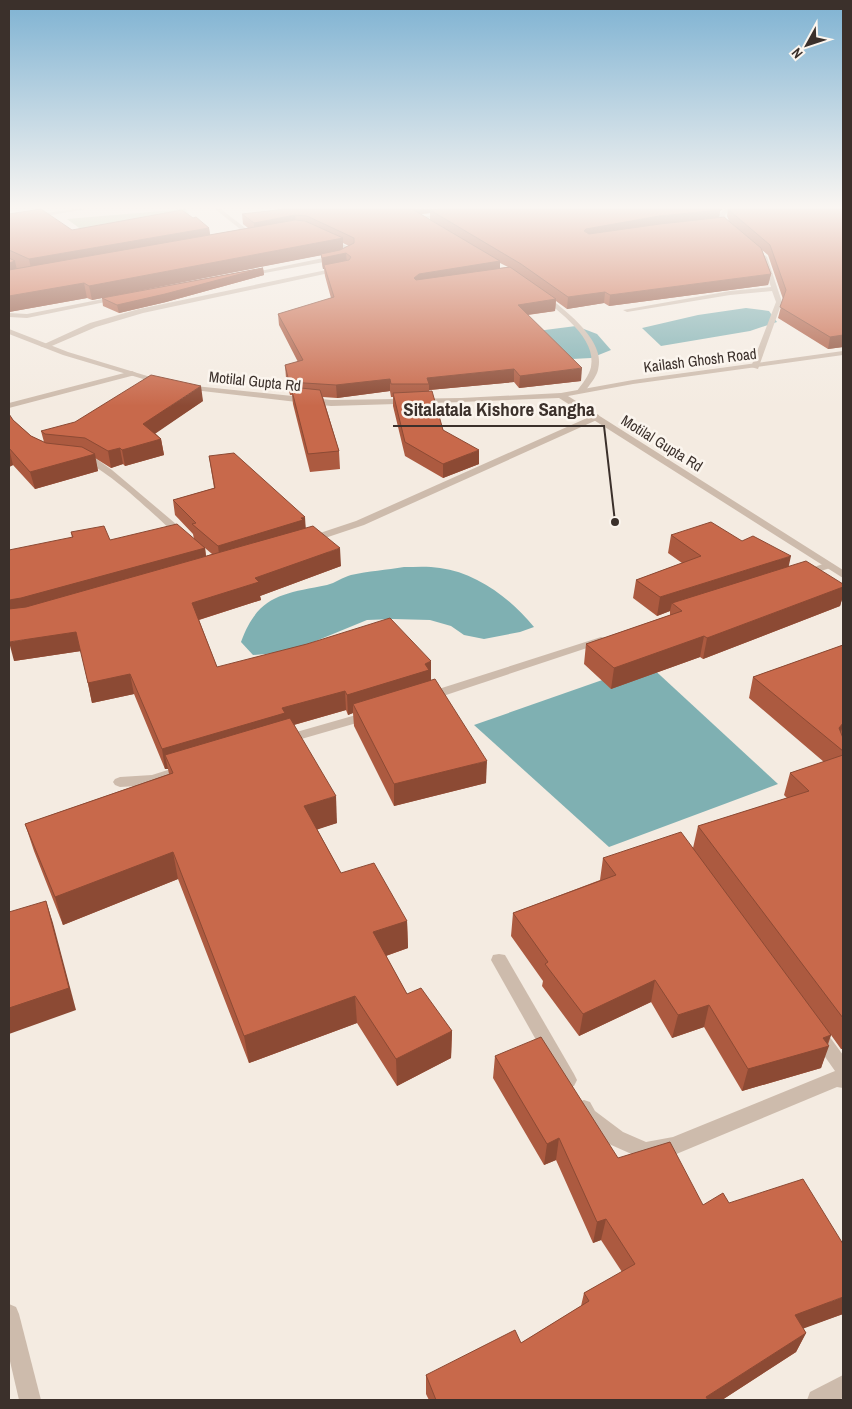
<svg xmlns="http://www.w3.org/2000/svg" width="852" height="1409" font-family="'Archivo Narrow',sans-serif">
<rect width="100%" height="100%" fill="#f4ebe1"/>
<path fill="#b8c4a0" d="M 185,209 L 193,220 L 90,236 L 67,219 Z"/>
<g fill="#7fb0b2">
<path d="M 746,308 L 769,311 L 777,322 L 750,331 L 661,346 L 642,328 L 698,315 Z"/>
<path d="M 576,326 L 597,334 L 611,350 L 591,358 L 553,360 L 490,337 Z"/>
<path d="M 404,567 C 416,567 428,566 440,568 C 477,573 510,598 534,627 L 520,632 L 484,639 L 464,635 L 451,626 L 430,620 L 393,619 L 367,620 L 289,652 L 253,655 L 241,642 C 258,595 282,594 327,585 C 335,583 343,577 351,575 C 368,571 387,570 404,567 Z"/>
<path d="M 648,664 L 778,784 L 609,847 L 474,725 Z"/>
</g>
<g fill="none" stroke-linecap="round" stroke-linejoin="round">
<g fill="#cdbbac" fill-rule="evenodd">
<path d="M 725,209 L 737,209 L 729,211 L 725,215 L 727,222 L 733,228 L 733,230 L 729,230 L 721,223 L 719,215 Z"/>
<path d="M 759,251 L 767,257 L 782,302 L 758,369 L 751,367 L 776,302 L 772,291 L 730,295 L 627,312 L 623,310 L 730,291 L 771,287 L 761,258 L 756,253 Z"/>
</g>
<g fill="#cdbbac" fill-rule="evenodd">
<path d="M 75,209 L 87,209 L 9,222 L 9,218 Z"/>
<path d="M 215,209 L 221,209 L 254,235 L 254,237 L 250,237 Z"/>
<path d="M 472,209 L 484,209 L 419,220 L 416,218 Z"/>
<path d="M 329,238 L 353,249 L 354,252 L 340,259 L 249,276 L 246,274 L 338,255 L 348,251 L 327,241 Z"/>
<path d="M 341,267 L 344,269 L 343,270 L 143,313 L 96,327 L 47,348 L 40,346 L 90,323 L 139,309 Z"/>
<path d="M 540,294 L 544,294 C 564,309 607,341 598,370 C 596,378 589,385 584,393 L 577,391 C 582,384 589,376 591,367 C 597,338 559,312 540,296 Z"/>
<path d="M 118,296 L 120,297 L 120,299 L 27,318 L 9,317 L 9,313 L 27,314 Z"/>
<path d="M 132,371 L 136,373 L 135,375 L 9,408 L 9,403 Z"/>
<path d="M 596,414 L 599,415 L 599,419 L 364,525 L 313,542 L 309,543 L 304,540 L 305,538 L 356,521 Z"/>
<path d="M 81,454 L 95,458 L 112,470 L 189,535 L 189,539 L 181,539 C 157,518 107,467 78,459 L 78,455 Z"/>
<path d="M 829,562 L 834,565 L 833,567 L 803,577 L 798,574 L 799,572 Z"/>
<path d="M 601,637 L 605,638 L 607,640 L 605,642 L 431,700 L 423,700 L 421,697 L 423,694 Z"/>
<path d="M 370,711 L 376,715 L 374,718 L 284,744 L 278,740 L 279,737 Z"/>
<path d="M 171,769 L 176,771 L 178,774 L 176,777 L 153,785 L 120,787 L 115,785 L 113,782 L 115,779 L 120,777 L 152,775 Z"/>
<path d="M 499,954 L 505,955 L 574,1074 L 577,1080 L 574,1086 L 568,1088 L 562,1086 L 491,960 L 493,955 Z"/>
<path d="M 818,1027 L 824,1029 L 843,1055 L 843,1088 L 837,1087 L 674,1155 L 645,1160 L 609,1144 L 583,1123 L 575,1108 L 578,1102 L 584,1100 L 590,1102 L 595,1111 L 623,1132 L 646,1142 L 673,1137 L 835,1071 L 809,1034 L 812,1029 Z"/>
<path d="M 9,1304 L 16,1307 L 19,1314 L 41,1400 L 19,1400 L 9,1357 Z"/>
<path d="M 843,1375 L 843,1398 L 839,1400 L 807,1400 L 810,1392 Z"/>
</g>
<g fill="#cdbbac" fill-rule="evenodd">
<path d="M 9,329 L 68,352 L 167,382 L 160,384 L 63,355 L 9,334 Z"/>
<path d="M 843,351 L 843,355 L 633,384 L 568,396 L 843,570 L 843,578 L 559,398 L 461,402 L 331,406 L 185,389 L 181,387 L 185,385 L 331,400 L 461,398 L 561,393 L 633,380 Z"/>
</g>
</g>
<g fill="#ac5a40" fill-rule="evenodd">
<path d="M 286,209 L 723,209 L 720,211 L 719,217 L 729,221 L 727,216 L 728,209 L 843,209 L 843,347 L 828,349 L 778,318 L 783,299 L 768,255 L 762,250 L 771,274 L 768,285 L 609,306 L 604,303 L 567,309 L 556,301 L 555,311 L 528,315 L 581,381 L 519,388 L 514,382 L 429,390 L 443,430 L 479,464 L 443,478 L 405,456 L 393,406 L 393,397 L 391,397 L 390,391 L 337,398 L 323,397 L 339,451 L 340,469 L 310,472 L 293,404 L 292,395 L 290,395 L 286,378 L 285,365 L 298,362 L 279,325 L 278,314 L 331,298 L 325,276 L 324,269 L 323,269 L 322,264 L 321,255 L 132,292 L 263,268 L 264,275 L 166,302 L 119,313 L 103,306 L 102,298 L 92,300 L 87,298 L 9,312 L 9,214 L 72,230 L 209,228 L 210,235 L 248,228 L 243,224 L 242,214 ZM 430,213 L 430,220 L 421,214 ZM 343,243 L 349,246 L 343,249 ZM 500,263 L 508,267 L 500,268 Z"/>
<path d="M 203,401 L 155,433 L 161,439 L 164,455 L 125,466 L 123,464 L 111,468 L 95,458 L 98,471 L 35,489 L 13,465 L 9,467 L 9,414 L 13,420 L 31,436 L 44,442 L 41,431 Z"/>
<path d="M 209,456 L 306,528 L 341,566 L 260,596 L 261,600 L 199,620 L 217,667 L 431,680 L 486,783 L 394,806 L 354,726 L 353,713 L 348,715 L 346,710 L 294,725 L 337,823 L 317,829 L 341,873 L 407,921 L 408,948 L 386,956 L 407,994 L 452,1031 L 451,1058 L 397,1086 L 357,1023 L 249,1063 L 178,879 L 63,925 L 34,851 L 25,824 L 169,774 L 168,769 L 165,769 L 134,694 L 92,703 L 81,651 L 14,661 L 72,538 L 71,532 L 110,540 L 194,539 L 193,534 L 175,515 L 173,500 L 214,488 ZM 205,548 L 212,554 L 206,556 Z"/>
<path d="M 671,535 L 742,541 L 789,566 L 843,584 L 843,596 L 840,606 L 703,659 L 700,657 L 611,689 L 584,664 L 586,644 L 670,615 L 670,611 L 657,616 L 633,598 L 636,580 L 682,563 L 668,553 Z"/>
<path d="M 843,645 L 843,1049 L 841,1049 L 831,1035 L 821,1068 L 742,1091 L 704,1027 L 672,1038 L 651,1002 L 579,1036 L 542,986 L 543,981 L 511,936 L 513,913 L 600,880 L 603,858 L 693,848 L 698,826 L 787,798 L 784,795 L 790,773 L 824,762 L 749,698 L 753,677 Z"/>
<path d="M 495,1056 L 618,1158 L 703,1205 L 729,1203 L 843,1314 L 803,1328 L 806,1333 L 796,1352 L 722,1400 L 429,1400 L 426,1394 L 426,1375 L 521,1343 L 581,1306 L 584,1293 L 622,1272 L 601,1240 L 593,1243 L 556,1160 L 544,1165 L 493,1078 Z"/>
</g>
<g fill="#8c4a34">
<path d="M 420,209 L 476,209 L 430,210 L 430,213 L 420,214 Z"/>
<path d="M 718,209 L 723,209 L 720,211 L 719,220 L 583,241 L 584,231 L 586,229 L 659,216 Z"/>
<path d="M 295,215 L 296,225 L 254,233 L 254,223 Z"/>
<path d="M 209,228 L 211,241 L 32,273 L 29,259 Z"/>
<path d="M 343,238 L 343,251 L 92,300 L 89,286 Z"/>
<path d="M 346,253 L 347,264 L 324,265 L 324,269 L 323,269 L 322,258 Z"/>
<path d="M 15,261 L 18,275 L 9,278 L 9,263 Z"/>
<path d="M 500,261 L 500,272 L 419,285 L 414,278 L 419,274 Z"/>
<path d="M 263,268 L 264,275 L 166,302 L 119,313 L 117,305 Z"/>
<path d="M 771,274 L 768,285 L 609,306 L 610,295 Z"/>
<path d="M 84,283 L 87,298 L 9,312 L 9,296 Z"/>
<path d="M 605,292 L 604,303 L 567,309 L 568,297 Z"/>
<path d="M 556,299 L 555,311 L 518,316 L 518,305 Z"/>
<path d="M 843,335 L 843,347 L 828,349 L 830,337 Z"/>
<path d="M 582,368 L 581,381 L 519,388 L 520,376 Z"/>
<path d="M 514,369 L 514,382 L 429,390 L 429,384 L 427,378 Z"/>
<path d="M 390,379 L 390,391 L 337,398 L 336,385 Z"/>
<path d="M 201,386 L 203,401 L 146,440 L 143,424 Z"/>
<path d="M 161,439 L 164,455 L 125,466 L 122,450 Z"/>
<path d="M 9,448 L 13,465 L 9,467 Z"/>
<path d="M 120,448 L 123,464 L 111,468 L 108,451 Z"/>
<path d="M 479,450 L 479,464 L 443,478 L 443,464 Z"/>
<path d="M 95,454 L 98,471 L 35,489 L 30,472 Z"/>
<path d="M 305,517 L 306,532 L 220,562 L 218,546 Z"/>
<path d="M 205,548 L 207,566 L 9,619 L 9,600 Z"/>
<path d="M 340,548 L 341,566 L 260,596 L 261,600 L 195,621 L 192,603 L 255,578 Z"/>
<path d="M 791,556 L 787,574 L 672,603 L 670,611 L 657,616 L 660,597 Z"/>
<path d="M 843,587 L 843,596 L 840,606 L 703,659 L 707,638 Z"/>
<path d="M 76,632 L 81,651 L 14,661 L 9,642 Z"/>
<path d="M 704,636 L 700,657 L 611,689 L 614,668 Z"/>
<path d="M 431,661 L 431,681 L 353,704 L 353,713 L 348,715 L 347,695 Z"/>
<path d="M 130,674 L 134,694 L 92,703 L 88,683 Z"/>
<path d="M 345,691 L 346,710 L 286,727 L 165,755 L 168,769 L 165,769 L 162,749 L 282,708 Z"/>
<path d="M 843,723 L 843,725 L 838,743 L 839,728 Z"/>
<path d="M 487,761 L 486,783 L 394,806 L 394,784 Z"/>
<path d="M 336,796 L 337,823 L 307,833 L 304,806 Z"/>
<path d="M 173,852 L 178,879 L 63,925 L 55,897 Z"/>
<path d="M 46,901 L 53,923 L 76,1010 L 9,1034 L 9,1008 Z"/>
<path d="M 407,921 L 408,948 L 374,960 L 373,932 Z"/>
<path d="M 655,980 L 651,1002 L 579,1036 L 583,1014 Z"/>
<path d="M 355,996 L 357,1023 L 249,1063 L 244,1036 Z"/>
<path d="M 709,1005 L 704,1027 L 672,1038 L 678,1015 Z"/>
<path d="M 452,1031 L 451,1058 L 397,1086 L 396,1059 Z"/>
<path d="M 831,1035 L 826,1047 L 829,1046 L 821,1068 L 742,1091 L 748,1069 Z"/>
<path d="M 559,1138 L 556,1160 L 544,1165 L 547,1144 Z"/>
<path d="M 606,1219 L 601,1240 L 593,1243 L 597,1222 Z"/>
<path d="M 843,1297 L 843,1314 L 786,1335 L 795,1315 Z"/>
<path d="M 806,1333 L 796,1352 L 722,1400 L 705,1400 L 706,1397 Z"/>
</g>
<g fill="#c8694b" stroke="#8c4a34">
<path d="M 41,209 L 72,230 L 182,210 L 193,218 L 196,217 L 209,228 L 29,259 L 9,250 L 9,214 Z"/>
<path d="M 286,209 L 412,209 L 500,261 L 419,274 L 414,278 L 416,280 L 510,267 L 556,299 L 518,305 L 582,368 L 520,376 L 514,369 L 427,378 L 429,384 L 391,384 L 390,379 L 336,385 L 289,382 L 285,365 L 303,360 L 278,314 L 334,297 L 324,265 L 349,260 L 351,257 L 346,253 L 322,258 L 321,254 L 340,250 L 354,243 L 354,238 L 307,216 L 295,215 L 254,223 L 242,214 Z"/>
<path d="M 442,209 L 720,209 L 720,210 L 659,216 L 586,229 L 584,231 L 589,234 L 660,224 L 724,217 L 761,248 L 771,274 L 610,295 L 605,292 L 568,297 L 521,264 L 430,210 Z"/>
<path d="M 730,209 L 843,209 L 843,335 L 830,337 L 780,307 L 786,290 L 770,245 L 730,211 Z"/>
<path d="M 295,220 L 305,221 L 343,238 L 89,286 L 84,283 L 9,296 L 9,270 Z"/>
<path d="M 9,258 L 15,261 L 9,263 Z"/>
<path d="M 263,268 L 165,294 L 117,305 L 102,298 Z"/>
<path d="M 151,375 L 201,386 L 143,424 L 161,439 L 122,450 L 120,448 L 108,451 L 85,438 L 45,434 L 41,431 L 75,422 Z"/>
<path d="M 291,387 L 320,390 L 339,451 L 308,454 Z"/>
<path d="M 432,391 L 443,430 L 479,450 L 443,464 L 405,442 L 393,393 Z"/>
<path d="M 9,414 L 13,420 L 31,436 L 46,443 L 82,447 L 95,454 L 30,472 L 9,448 Z"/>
<path d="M 234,453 L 305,517 L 301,518 L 303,520 L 218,546 L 192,524 L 196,523 L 173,500 L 215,488 L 209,456 Z"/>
<path d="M 711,522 L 742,541 L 753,536 L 791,556 L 660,597 L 636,580 L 701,556 L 671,535 Z"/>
<path d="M 177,524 L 205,548 L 21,598 L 9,600 L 9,550 L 73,537 L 71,532 L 104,526 L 110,540 Z"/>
<path d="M 313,526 L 340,548 L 255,578 L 259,582 L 192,603 L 217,667 L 307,644 L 390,618 L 431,661 L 425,664 L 429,670 L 347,695 L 345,691 L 282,708 L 285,713 L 162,749 L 130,674 L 88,683 L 76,632 L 9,642 L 9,609 L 26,607 Z"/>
<path d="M 806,561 L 843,584 L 843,587 L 707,638 L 704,636 L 614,668 L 586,644 L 682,611 L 672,603 Z"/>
<path d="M 843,645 L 843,723 L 839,728 L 843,738 L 843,751 L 753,677 Z"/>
<path d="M 435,679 L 487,761 L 394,784 L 353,704 Z"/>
<path d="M 290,718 L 336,796 L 304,806 L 341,873 L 374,863 L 407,921 L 373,932 L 407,994 L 421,988 L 452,1031 L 396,1059 L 355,996 L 244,1036 L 173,852 L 55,897 L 25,824 L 173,773 L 165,755 Z"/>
<path d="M 843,755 L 843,1018 L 698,826 L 809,791 L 790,773 Z"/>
<path d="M 681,832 L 831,1035 L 823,1038 L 829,1046 L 748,1069 L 709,1005 L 678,1015 L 655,980 L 583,1014 L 545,964 L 548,962 L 513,913 L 616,875 L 603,858 Z"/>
<path d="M 46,901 L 69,988 L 9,1008 L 9,912 Z"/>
<path d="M 541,1037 L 618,1158 L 670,1142 L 703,1205 L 723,1193 L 729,1203 L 803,1179 L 843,1244 L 843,1297 L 795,1315 L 806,1333 L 706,1397 L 708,1400 L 436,1400 L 426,1375 L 515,1330 L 521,1343 L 589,1301 L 584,1293 L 635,1264 L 606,1219 L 597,1222 L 559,1138 L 547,1144 L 495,1056 Z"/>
</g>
<linearGradient id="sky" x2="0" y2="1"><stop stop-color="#7eb2d2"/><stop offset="0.51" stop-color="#faf6f2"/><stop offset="1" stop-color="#faf6f2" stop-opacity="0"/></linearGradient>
<rect width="852" height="406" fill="url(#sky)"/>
<g text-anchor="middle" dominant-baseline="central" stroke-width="5" stroke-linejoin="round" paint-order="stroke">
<g font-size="15" fill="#3b302b" stroke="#fbf5ee">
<text transform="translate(700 360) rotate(-7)">Kailash Ghosh Road</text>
<text transform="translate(255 381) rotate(6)">Motilal Gupta Rd</text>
<text transform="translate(662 443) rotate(32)">Motilal Gupta Rd</text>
</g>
</g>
<path fill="none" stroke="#3b302b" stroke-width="2" d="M615 522L604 426H393"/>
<circle fill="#3b302b" stroke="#fbf5ee" stroke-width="2" cx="615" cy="522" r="5"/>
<g font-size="19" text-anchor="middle" font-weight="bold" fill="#3b302b" stroke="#fbf5ee" stroke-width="5" stroke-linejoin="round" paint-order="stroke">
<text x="499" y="416">Sitalatala Kishore Sangha</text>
</g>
<rect width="852" height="1409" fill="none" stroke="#3b302b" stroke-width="20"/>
<g transform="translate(807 45) rotate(230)" stroke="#fbf5ee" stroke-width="4" paint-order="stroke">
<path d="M0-4L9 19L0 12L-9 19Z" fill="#3b302b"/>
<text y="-8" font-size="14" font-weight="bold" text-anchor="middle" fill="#3b302b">N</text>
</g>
</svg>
